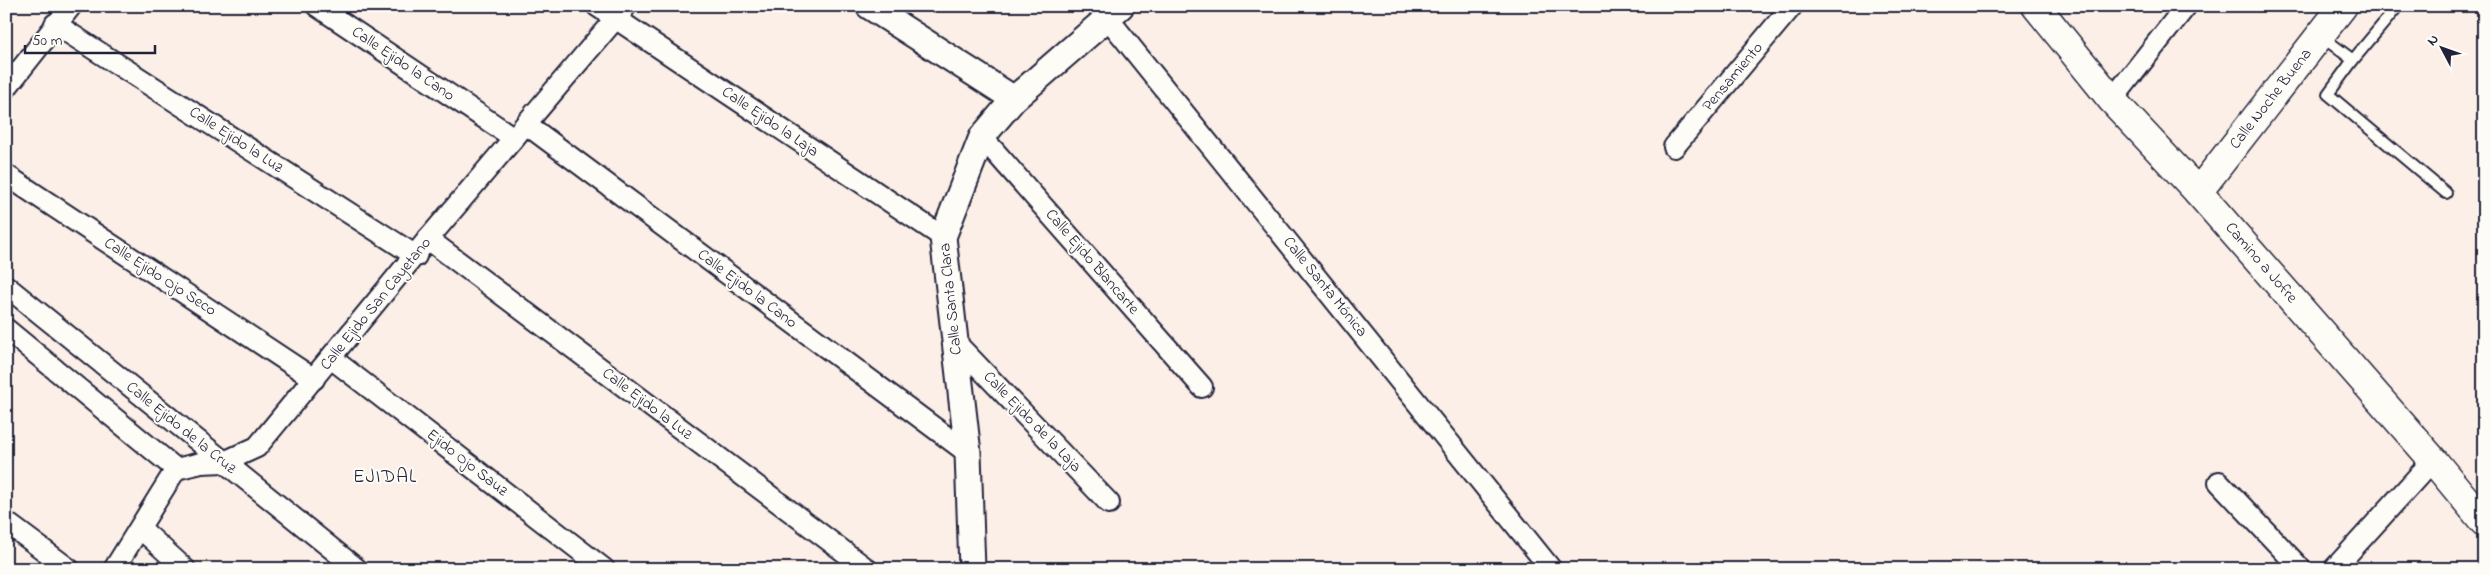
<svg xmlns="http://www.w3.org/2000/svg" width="2490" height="575" font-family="'Indie Flower',sans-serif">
<rect width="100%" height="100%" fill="#fbefe7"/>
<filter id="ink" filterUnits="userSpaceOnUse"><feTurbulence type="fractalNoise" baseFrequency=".02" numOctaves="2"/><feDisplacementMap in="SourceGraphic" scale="10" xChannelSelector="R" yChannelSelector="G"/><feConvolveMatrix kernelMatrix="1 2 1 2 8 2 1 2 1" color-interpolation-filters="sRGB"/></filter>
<g filter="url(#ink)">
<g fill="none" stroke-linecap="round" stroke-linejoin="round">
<defs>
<g id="service">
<path d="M 2321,36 L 2353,60 L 2328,94 L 2446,193"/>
<path d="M 2353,60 L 2398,6"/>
</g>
<g id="minor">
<path d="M 317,6 L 514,138"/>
<path d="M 597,6 L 943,237"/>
<path d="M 1098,6 L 1551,569"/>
<path d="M 55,24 L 416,256"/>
<path d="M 6,88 L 71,6"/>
<path d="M 2112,100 L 2186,6"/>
<path d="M 526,124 L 968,453"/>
<path d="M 982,137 L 1202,387"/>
<path d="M 1674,147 L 1792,6"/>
<path d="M 6,175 L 314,379"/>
<path d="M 428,239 L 867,569"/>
<path d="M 6,286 L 357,569"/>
<path d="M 6,329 L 176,469"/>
<path d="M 955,342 L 1109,503"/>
<path d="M 331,358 L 604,569"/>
<path d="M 2219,482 L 2301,569"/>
<path d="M 6,522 L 69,569"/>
<path d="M 140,528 L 185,569"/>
<path d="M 114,569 L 176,469 L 201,463 L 224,462 L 257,447 L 428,239 L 626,6"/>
<path d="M 2334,569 L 2433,460"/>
</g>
<g id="tertiary">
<path d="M 869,6 L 1014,99"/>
<path d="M 972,569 L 968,453 L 943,237 L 982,137 L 1014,99 L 1121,6"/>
</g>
<g id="secondary">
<path d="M 2036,6 L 2112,100 L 2198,192 L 2433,460 L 2484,522"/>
<path d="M 2198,192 L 2343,6"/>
</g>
</defs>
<use href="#service" stroke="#22223b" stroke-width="14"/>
<use href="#minor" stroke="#22223b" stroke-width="24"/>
<use href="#tertiary" stroke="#22223b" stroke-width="29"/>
<use href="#secondary" stroke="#22223b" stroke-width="31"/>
<use href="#service" stroke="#fdfcf7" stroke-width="10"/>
<use href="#minor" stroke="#fdfcf7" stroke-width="20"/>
<use href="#tertiary" stroke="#fdfcf7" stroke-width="25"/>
<use href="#secondary" stroke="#fdfcf7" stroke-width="28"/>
</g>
</g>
<g text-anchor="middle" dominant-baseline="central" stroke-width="4" stroke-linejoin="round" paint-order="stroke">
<g font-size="16" fill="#22223b" stroke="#fdfcf7">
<text transform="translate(403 64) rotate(34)">Calle Ejido la Cano</text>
<text transform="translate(1733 77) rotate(-50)">Pensamiento</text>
<text transform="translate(2271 99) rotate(-52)">Calle Noche Buena</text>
<text transform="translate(770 122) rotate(34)">Calle Ejido la Laja</text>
<text transform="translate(236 140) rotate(33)">Calle Ejido la Luz</text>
<text transform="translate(1092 262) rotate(49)">Calle Ejido Blancarte</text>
<text transform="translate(2261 263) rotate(49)">Camino a Jofre</text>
<text transform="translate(160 277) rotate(33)">Calle Ejido Ojo Seco</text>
<text transform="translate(1325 287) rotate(51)">Calle Santa Mónica</text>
<text transform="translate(747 289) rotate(37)">Calle Ejido la Cano</text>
<text transform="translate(951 299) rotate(-96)">Calle Santa Clara</text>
<text transform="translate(376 304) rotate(-51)">Calle Ejido San Cayetano</text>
<text transform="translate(647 404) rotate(37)">Calle Ejido la Luz</text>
<text transform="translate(1032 422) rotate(46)">Calle Ejido de la Laja</text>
<text transform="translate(181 428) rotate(39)">Calle Ejido de la Cruz</text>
<text transform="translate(467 463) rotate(38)">Ejido Ojo Sauz</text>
</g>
<g font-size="19" letter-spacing="1" fill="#22223b" stroke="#fdfcf7">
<text x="385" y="477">EJIDAL</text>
</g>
</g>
<rect width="2490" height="575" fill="none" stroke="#fdfcf7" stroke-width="25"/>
<rect x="12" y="12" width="2465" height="550" fill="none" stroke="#22223b" stroke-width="2" filter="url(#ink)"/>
<g transform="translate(2442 48) rotate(311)" stroke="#fdfcf7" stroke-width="4" paint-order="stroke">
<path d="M0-4L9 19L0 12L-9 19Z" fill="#22223b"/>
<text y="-8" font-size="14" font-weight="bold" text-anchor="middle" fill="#22223b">N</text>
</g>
<path d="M25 45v8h130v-8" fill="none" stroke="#22223b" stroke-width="2.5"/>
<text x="32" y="45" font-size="15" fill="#22223b" stroke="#fdfcf7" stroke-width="4" paint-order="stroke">50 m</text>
</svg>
